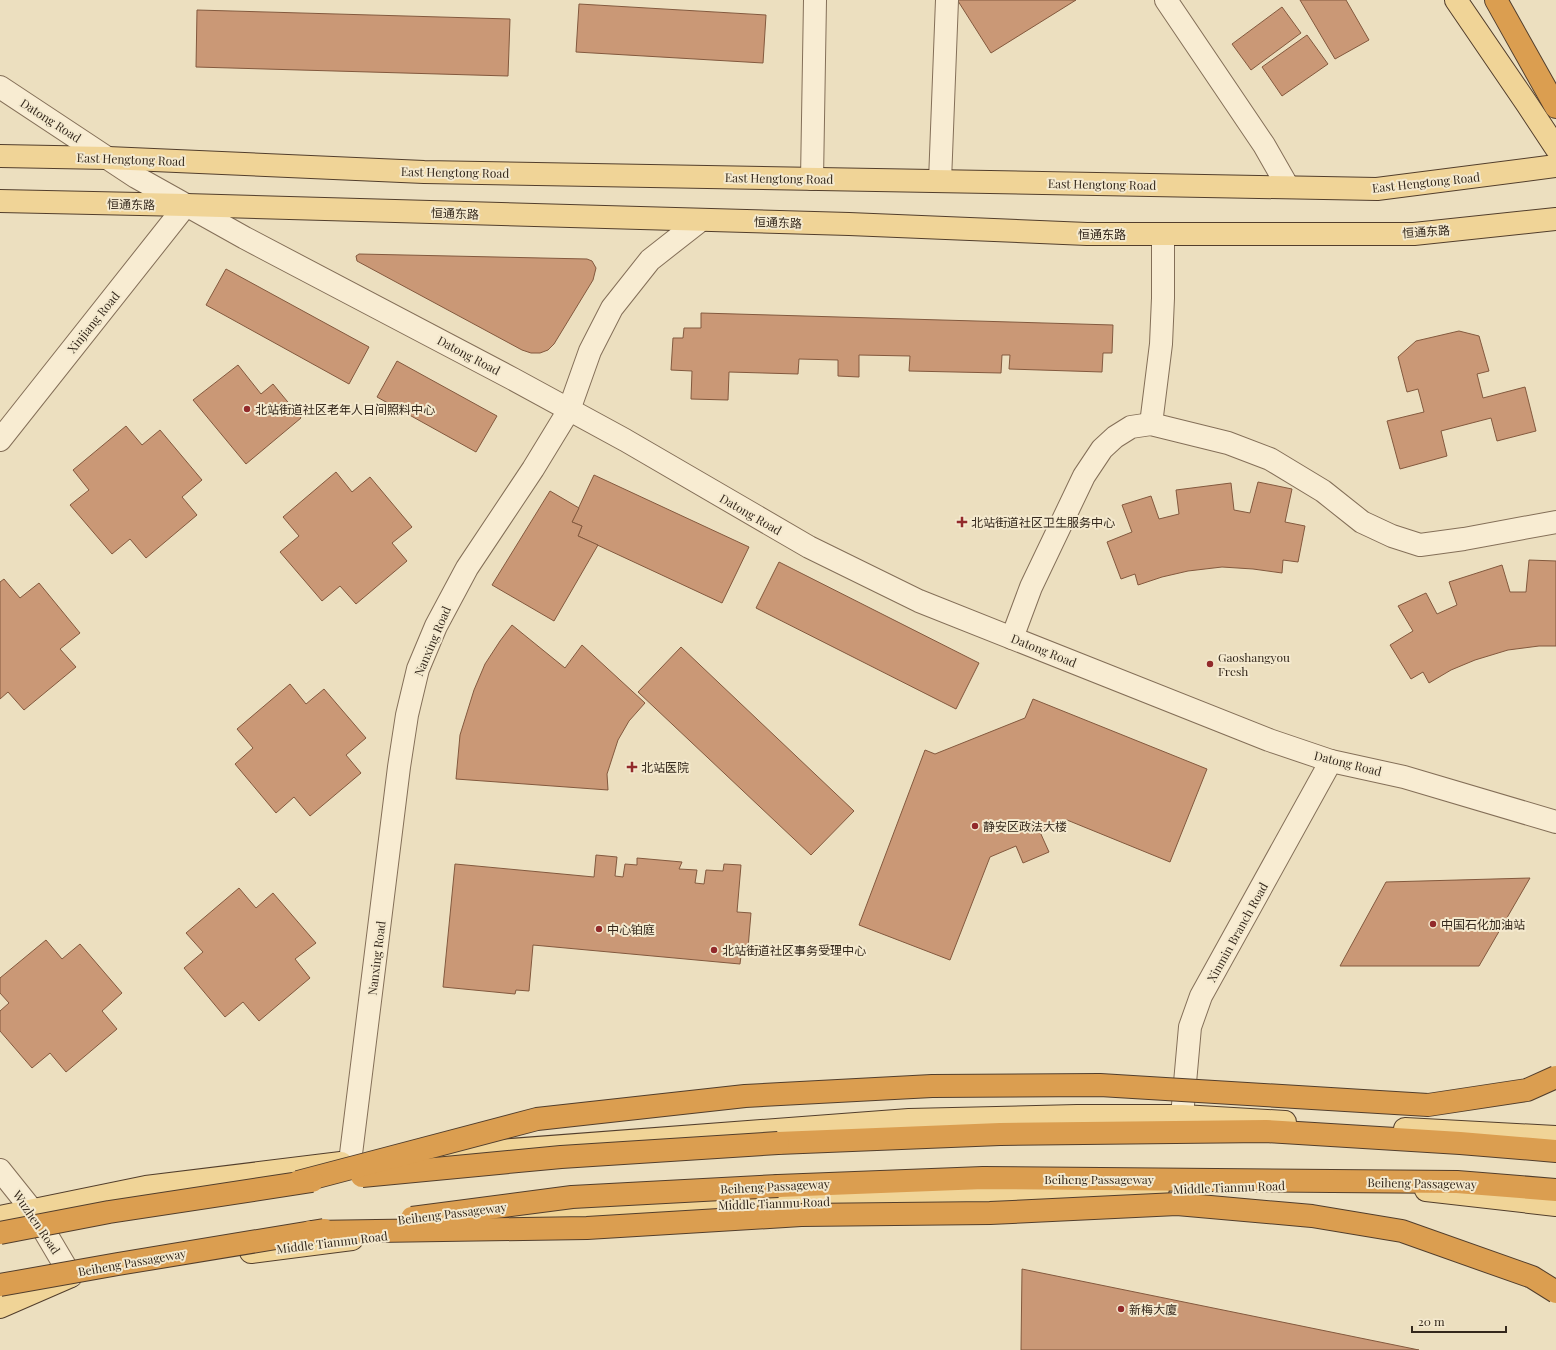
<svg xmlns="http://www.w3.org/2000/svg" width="1556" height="1350" font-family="'Playfair Display','Noto Sans SC',serif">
<rect width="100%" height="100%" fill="#ecdfbf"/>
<g fill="#ca9876" stroke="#83593e">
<path d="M 959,0 L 1076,0 L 991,53 L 958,1 Z"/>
<path d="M 1300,0 L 1346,0 L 1369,40 L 1335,59 Z"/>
<path d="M 579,4 L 766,15 L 763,63 L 576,52 Z"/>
<path d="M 1282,7 L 1301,33 L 1251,70 L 1232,44 Z"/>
<path d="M 197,10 L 510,19 L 508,76 L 196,67 Z"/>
<path d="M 1307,35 L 1328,64 L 1282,96 L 1262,67 Z"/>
<path d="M 359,254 L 587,259 L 592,261 L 596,268 L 593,280 L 554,344 L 548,350 L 540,353 L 531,353 L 522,350 L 357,261 L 356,256 Z"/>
<path d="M 226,269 L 369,347 L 349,384 L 206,305 Z"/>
<path d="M 701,313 L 1113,325 L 1112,353 L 1103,353 L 1102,372 L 1009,369 L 1010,355 L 1002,355 L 1001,373 L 909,371 L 910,356 L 859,355 L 859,377 L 838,376 L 838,360 L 799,359 L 798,374 L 729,372 L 728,400 L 691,399 L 692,371 L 671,370 L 673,338 L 683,338 L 684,328 L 701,328 Z"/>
<path d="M 1459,331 L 1479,336 L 1489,371 L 1477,374 L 1483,398 L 1525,387 L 1536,431 L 1497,441 L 1491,418 L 1441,431 L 1447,456 L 1400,469 L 1387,421 L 1424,412 L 1418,389 L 1407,392 L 1398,357 L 1416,341 Z"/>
<path d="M 397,361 L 497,416 L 476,452 L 377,397 Z"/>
<path d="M 238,365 L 261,394 L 273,384 L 301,418 L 246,464 L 193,400 Z"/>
<path d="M 126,426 L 142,445 L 160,430 L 202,480 L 182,497 L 197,515 L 146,558 L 130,539 L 112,554 L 70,505 L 89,490 L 73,470 Z"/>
<path d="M 336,472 L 352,492 L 370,477 L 412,527 L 392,543 L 407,561 L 356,604 L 340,586 L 322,601 L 280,552 L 299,536 L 283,517 Z"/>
<path d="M 594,475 L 749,547 L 722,603 L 578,536 L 582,526 L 572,522 Z"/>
<path d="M 1258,482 L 1292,489 L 1285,522 L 1305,526 L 1298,562 L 1283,560 L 1282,573 L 1253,569 L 1222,567 L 1188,571 L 1162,577 L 1138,585 L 1135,574 L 1121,579 L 1107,542 L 1132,532 L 1122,505 L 1151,496 L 1159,519 L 1179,514 L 1176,490 L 1231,483 L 1234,510 L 1250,513 Z"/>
<path d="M 550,491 L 579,508 L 572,522 L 582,526 L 578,536 L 598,545 L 554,621 L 492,585 Z"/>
<path d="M 1529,560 L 1556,561 L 1556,646 L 1539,646 L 1508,650 L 1475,660 L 1451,670 L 1429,683 L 1423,672 L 1411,679 L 1390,645 L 1413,631 L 1398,606 L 1426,593 L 1437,614 L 1457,605 L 1449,582 L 1502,565 L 1510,592 L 1526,592 Z"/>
<path d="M 779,562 L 979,663 L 956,709 L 756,608 Z"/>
<path d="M 4,579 L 20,598 L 39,583 L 80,633 L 60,649 L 76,667 L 24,710 L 8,692 L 0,699 L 0,582 Z"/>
<path d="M 512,625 L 565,668 L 582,645 L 645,703 L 629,721 L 618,740 L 607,774 L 608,790 L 456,779 L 460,735 L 474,690 L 485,664 L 500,641 Z"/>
<path d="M 681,647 L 854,811 L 811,855 L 638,692 Z"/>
<path d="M 290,684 L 306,704 L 324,689 L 366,738 L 346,755 L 361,773 L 310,816 L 294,797 L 276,813 L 235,764 L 253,748 L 237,729 Z"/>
<path d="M 1033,699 L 1207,769 L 1170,862 L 1067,820 L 1040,832 L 1049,852 L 1023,863 L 1016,846 L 990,857 L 950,960 L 859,925 L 925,750 L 935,754 L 1025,718 Z"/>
<path d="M 596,855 L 617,857 L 615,876 L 623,877 L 625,864 L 637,865 L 637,858 L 682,862 L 679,869 L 697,870 L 695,883 L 704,884 L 706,870 L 723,871 L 724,864 L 741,865 L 737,912 L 751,913 L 748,948 L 742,947 L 740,964 L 533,945 L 529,991 L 516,990 L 515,994 L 443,987 L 455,864 L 594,877 Z"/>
<path d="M 1530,878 L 1479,966 L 1340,966 L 1386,882 Z"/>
<path d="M 239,888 L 256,908 L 273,893 L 316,943 L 295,959 L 310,978 L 259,1021 L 243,1002 L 225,1017 L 184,968 L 203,952 L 186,933 Z"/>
<path d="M 46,940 L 62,959 L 80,944 L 122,993 L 102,1011 L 117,1029 L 66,1072 L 50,1053 L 32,1068 L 0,1031 L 0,1011 L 9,1003 L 0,993 L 0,978 Z"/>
<path d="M 1022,1269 L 1419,1350 L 1021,1350 Z"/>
</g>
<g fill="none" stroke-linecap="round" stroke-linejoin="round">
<defs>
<g id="minor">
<path d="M 1166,0 L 1264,145 L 1288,187"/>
<path d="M 0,87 L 136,177 L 245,238 L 513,379 L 625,440 L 809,547 L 919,601 L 1269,740 L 1331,761 L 1404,777 L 1556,822"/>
<path d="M 812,179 L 815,0"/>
<path d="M 940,181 L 947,0"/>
<path d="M 1151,424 L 1161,344 L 1163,298 L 1163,234"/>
<path d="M 0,440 L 186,205"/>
<path d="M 1012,638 L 1031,587 L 1084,476 L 1102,449 L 1115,437 L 1131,427 L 1151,424 L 1228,443 L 1270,459 L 1323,491 L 1362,522 L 1392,536 L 1420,545 L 1464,539 L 1556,522"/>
<path d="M 1182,1116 L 1190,1027 L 1201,996 L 1331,761"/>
<path d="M 350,1162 L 399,767 L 407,715 L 418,669 L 436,626 L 467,568 L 533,469 L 569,410 L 590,351 L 612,308 L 650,260 L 701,220"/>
<path d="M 0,1170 L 32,1210 L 71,1276"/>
</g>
<g id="major">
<path d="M 1456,0 L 1527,104 L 1556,148"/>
<path d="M 0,156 L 108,158 L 424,172 L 1377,189 L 1556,166"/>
<path d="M 0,201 L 186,205 L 849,224 L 1087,234 L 1414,234 L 1556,219"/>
<path d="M 1405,1129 L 1556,1137"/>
<path d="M 417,1157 L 909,1120 L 1077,1116 L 1182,1116 L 1285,1122"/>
<path d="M 1426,1190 L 1556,1205"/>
<path d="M 0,1217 L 146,1187 L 341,1163"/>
<path d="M 483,1222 C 607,1206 732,1205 856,1201 C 957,1198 1057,1192 1158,1189"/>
<path d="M 251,1252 L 352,1239"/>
<path d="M 0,1307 L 69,1277"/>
</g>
<g id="highway">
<path d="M 1496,0 L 1556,107"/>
<path d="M 778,1143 L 1000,1134 L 1266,1131 L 1460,1143 L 1556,1151"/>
<path d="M 778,1186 L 983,1178 L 1457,1182 L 1556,1190"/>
</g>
</defs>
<use href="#minor" stroke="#846f58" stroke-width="24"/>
<use href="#major" stroke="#523e2c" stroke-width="24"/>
<use href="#highway" stroke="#523e2c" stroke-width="24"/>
<use href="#minor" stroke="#f8ecd2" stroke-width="22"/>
<use href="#major" stroke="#f0d497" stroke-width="22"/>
<use href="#highway" stroke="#db9e50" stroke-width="22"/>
<defs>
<g id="highway-bridge">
<path d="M 362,1176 L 561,1157 L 778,1143"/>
<path d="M 298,1182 L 537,1119 L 745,1096 L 932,1086 L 1100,1085 L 1428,1105 L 1527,1090 L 1556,1077"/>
<path d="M 412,1218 L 572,1197 L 778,1186"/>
<path d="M 310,1232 L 587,1228 L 801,1215 L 990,1213 L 1177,1204 L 1312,1216 L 1402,1231 L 1532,1277 L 1556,1292"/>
<path d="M 0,1233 L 109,1212 L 312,1181"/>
<path d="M 0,1285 L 118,1264 L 324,1230"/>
</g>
</defs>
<use href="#highway-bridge" stroke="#523e2c" stroke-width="24" stroke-linecap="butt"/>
<use href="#highway-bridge" stroke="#db9e50" stroke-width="22"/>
</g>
<g fill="#922a2b" stroke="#f4e9ce" stroke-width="1.5">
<circle cx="247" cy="409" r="4"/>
<path d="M960 516h4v4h4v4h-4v4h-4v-4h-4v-4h4z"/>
<circle cx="1210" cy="664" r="4"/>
<path d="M630 761h4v4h4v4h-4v4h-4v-4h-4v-4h4z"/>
<circle cx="975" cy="826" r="4"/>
<circle cx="1433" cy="924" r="4"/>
<circle cx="599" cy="929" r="4"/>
<circle cx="714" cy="950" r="4"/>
<circle cx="1121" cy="1309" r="4"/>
</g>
<g text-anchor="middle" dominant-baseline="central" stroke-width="4" stroke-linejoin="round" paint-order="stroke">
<g font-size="12" fill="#34281c" stroke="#f4e9ce">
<text transform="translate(51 120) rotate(33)">Datong Road</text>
<text transform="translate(131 159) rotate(2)">East Hengtong Road</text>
<text transform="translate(455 172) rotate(1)">East Hengtong Road</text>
<text transform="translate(779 178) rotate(1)">East Hengtong Road</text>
<text transform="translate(1426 182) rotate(-6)">East Hengtong Road</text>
<text transform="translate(1102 184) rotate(1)">East Hengtong Road</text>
<text transform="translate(131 204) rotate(1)">恒通东路</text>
<text transform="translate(455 213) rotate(2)">恒通东路</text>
<text transform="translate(778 222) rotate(2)">恒通东路</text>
<text transform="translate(1426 231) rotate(-4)">恒通东路</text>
<text x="1102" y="234">恒通东路</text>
<text transform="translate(93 322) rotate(-51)">Xinjiang Road</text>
<text transform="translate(469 355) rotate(28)">Datong Road</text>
<text transform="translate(751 514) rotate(30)">Datong Road</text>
<text transform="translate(432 641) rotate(-67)">Nanxing Road</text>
<text transform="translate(1044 650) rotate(22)">Datong Road</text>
<text transform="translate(1348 763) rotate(14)">Datong Road</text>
<text transform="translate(1237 932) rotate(-61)">Xinmin Branch Road</text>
<text transform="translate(376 958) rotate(-83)">Nanxing Road</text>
<text x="1099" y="1179">Beiheng Passageway</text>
<text transform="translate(1422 1183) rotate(1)">Beiheng Passageway</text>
<text transform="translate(775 1186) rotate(-3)">Beiheng Passageway</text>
<text transform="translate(1229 1187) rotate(-2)">Middle Tianmu Road</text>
<text transform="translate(774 1203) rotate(-2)">Middle Tianmu Road</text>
<text transform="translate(452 1213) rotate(-7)">Beiheng Passageway</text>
<text transform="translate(37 1222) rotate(56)">Wuzhen Road</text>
<text transform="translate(332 1242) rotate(-7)">Middle Tianmu Road</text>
<text transform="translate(132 1262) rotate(-10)">Beiheng Passageway</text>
</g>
<g font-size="12" fill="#34281c" stroke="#f4e9ce" text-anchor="start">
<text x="255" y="409">北站街道社区老年人日间照料中心</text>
<text x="971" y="522">北站街道社区卫生服务中心</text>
<text x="1218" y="657">Gaoshangyou<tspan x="1218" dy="14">Fresh</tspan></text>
<text x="641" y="767">北站医院</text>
<text x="983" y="826">静安区政法大楼</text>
<text x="1441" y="924">中国石化加油站</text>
<text x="607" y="929">中心铂庭</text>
<text x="722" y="950">北站街道社区事务受理中心</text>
<text x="1129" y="1309">新梅大廈</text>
</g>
</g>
<path d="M1412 1326v6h94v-6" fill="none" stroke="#34281c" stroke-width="2"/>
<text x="1418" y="1326" font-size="12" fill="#34281c" stroke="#f4e9ce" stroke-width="3" paint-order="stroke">20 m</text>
</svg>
